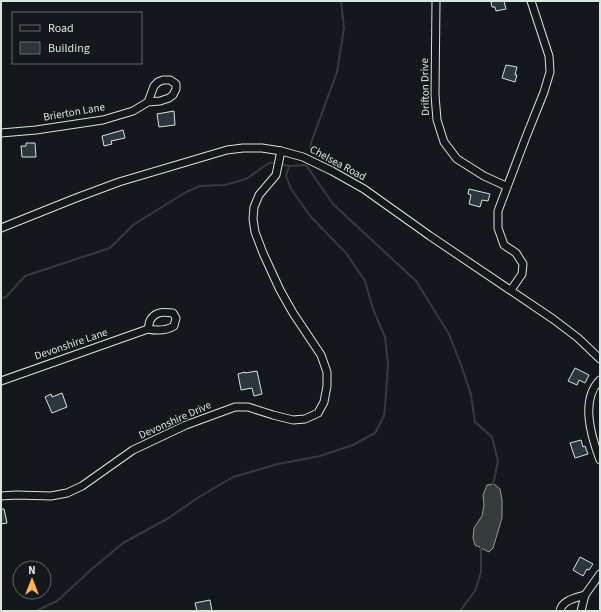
<svg xmlns="http://www.w3.org/2000/svg" width="601" height="612" font-family="'Source Sans 3',sans-serif">
<rect width="100%" height="100%" fill="#14181c"/>
<path fill="#363b3e" stroke="#939e99" d="M 494,484 L 500,489 L 502,500 L 502,518 L 493,548 L 489,552 C 484,550 480,547 475,545 L 473,538 L 474,528 L 482,516 L 484,505 L 483,495 L 487,485 Z"/>
<g fill="none" stroke-linecap="round" stroke-linejoin="round">
<g stroke="#363b3e" stroke-width="2">
<path d="M 310,149 L 311,143 L 337,72 L 344,28 L 341,1"/>
<path d="M 283,165 L 289,166"/>
<path d="M 1,299 L 6,297 L 25,276 L 110,248 L 133,225 L 186,192 L 200,186 L 225,185 L 246,179 L 269,163 L 273,163"/>
<path d="M 36,611 L 57,601 L 93,568 L 123,543 L 167,519 L 199,497 L 233,477 L 278,464 L 320,456 L 353,445 L 375,433 L 384,416 L 386,395 L 388,364 L 385,337 L 373,309 L 365,281 L 346,253 L 311,217 L 291,189 L 286,176 L 289,166 L 306,165 L 333,204 L 416,281 L 449,334 L 461,365 L 471,395 L 475,422 L 492,437 L 498,461 L 493,485"/>
<path d="M 460,611 L 475,591 L 481,572 L 481,544"/>
</g>
</g>
<g fill="#2c363c" stroke="#d8e6dc">
<path d="M 493,1 L 504,1 L 506,9 L 496,11 L 495,7 L 492,7 L 491,2 Z"/>
<path d="M 506,65 L 517,67 L 515,75 L 517,75 L 515,82 L 502,78 Z"/>
<path d="M 174,111 L 175,125 L 159,127 L 157,114 Z"/>
<path d="M 123,130 L 125,138 L 111,141 L 112,144 L 104,146 L 102,136 Z"/>
<path d="M 26,143 L 35,143 L 36,157 L 22,157 L 21,146 L 26,146 Z"/>
<path d="M 469,189 L 490,194 L 488,201 L 482,200 L 480,207 L 469,204 L 471,195 L 468,194 Z"/>
<path d="M 575,368 L 589,375 L 585,383 L 579,380 L 577,385 L 568,381 Z"/>
<path d="M 257,371 L 262,394 L 254,396 L 252,388 L 241,390 L 238,374 L 245,372 L 245,373 Z"/>
<path d="M 62,393 L 67,407 L 52,413 L 45,397 L 51,394 L 52,397 Z"/>
<path d="M 581,440 L 583,447 L 585,446 L 588,454 L 575,458 L 570,443 Z"/>
<path d="M 1,509 L 4,509 L 7,523 L 1,524 Z"/>
<path d="M 580,557 L 593,564 L 589,570 L 587,569 L 583,576 L 573,570 Z"/>
<path d="M 210,600 L 212,611 L 197,611 L 195,603 Z"/>
</g>
<g fill="none" stroke-linecap="round" stroke-linejoin="round">
<defs>
<g id="minor">
<path d="M 436,1 L 435,95 L 437,120 L 444,142 L 457,159 L 484,176 L 506,186"/>
<path d="M 1,133 L 36,130 L 103,120 L 133,111 L 148,102 L 160,101 L 169,98 L 173,95 L 176,89 L 176,84 L 170,80 L 163,80 L 158,82 L 154,86 L 148,102"/>
<path d="M 1,228 L 76,198 L 119,182 L 227,150 L 243,148 L 262,148 L 281,151 L 303,157 L 332,171 L 364,189 L 430,236 L 553,319 L 578,338 L 600,359"/>
<path d="M 511,290 L 522,274 L 523,264 L 516,253 L 504,245 L 498,228 L 498,211 L 526,137 L 544,92 L 550,72 L 549,56 L 531,1"/>
<path d="M 600,380 C 580,400 591,436 600,460"/>
<path d="M 1,381 L 148,329 C 158,331 166,331 174,326 L 176,318 L 173,313 C 165,312 156,311 151,319 C 149,321 149,326 148,329"/>
<path d="M 1,496 L 16,495 L 51,496 L 67,493 L 82,486 L 133,450 L 186,425 L 235,407 L 248,407 L 273,415 L 293,420 L 305,419 L 318,413 L 324,402 L 327,386 L 327,372 L 321,355 L 293,313 L 280,290 L 263,253 L 255,232 L 253,219 L 254,207 L 259,195 L 276,175 L 281,151"/>
<path d="M 560,611 C 562,600 576,598 585,595"/>
<path d="M 581,611 L 585,595 L 600,574"/>
</g>
</defs>
<use href="#minor" stroke="#d8e6dc" stroke-width="9"/>
<use href="#minor" stroke="#14181c" stroke-width="7"/>
</g>
<g text-anchor="middle" dominant-baseline="central" stroke-width="3" stroke-linejoin="round" paint-order="stroke">
<g font-size="11" fill="#d8e6dc" stroke="#14181c">
<text transform="translate(425 87) rotate(-91)">Drifton Drive</text>
<text transform="translate(74 112) rotate(-10)">Brierton Lane</text>
<text transform="translate(338 163) rotate(28)">Chelsea Road</text>
<text transform="translate(71 344) rotate(-19)">Devonshire Lane</text>
<text transform="translate(175 420) rotate(-24)">Devonshire Drive</text>
</g>
</g>
<rect width="601" height="612" fill="none" stroke="#d8e6dc" stroke-width="4"/>
<rect x="12" y="12" width="130" height="52" fill="#14181c" stroke="#626a69"/>
<rect x="20" y="25" width="20" height="6" fill="#14181c" stroke="#626a69"/>
<text x="48" y="32" font-size="12" fill="#d8e6dc">Road</text>
<rect x="20" y="42" width="20" height="12" fill="#2c363c" stroke="#626a69"/>
<text x="48" y="52" font-size="12" fill="#d8e6dc">Building</text>
<g transform="translate(32 580)"><circle r="19" fill="#14181c" stroke="#626a69"/>
<path d="M0-3L7 15L0 10L-7 15Z" fill="#ffb74d"/>
<text y="-6" font-size="11" font-weight="bold" text-anchor="middle" fill="#d8e6dc">N</text>
</g>
</svg>
